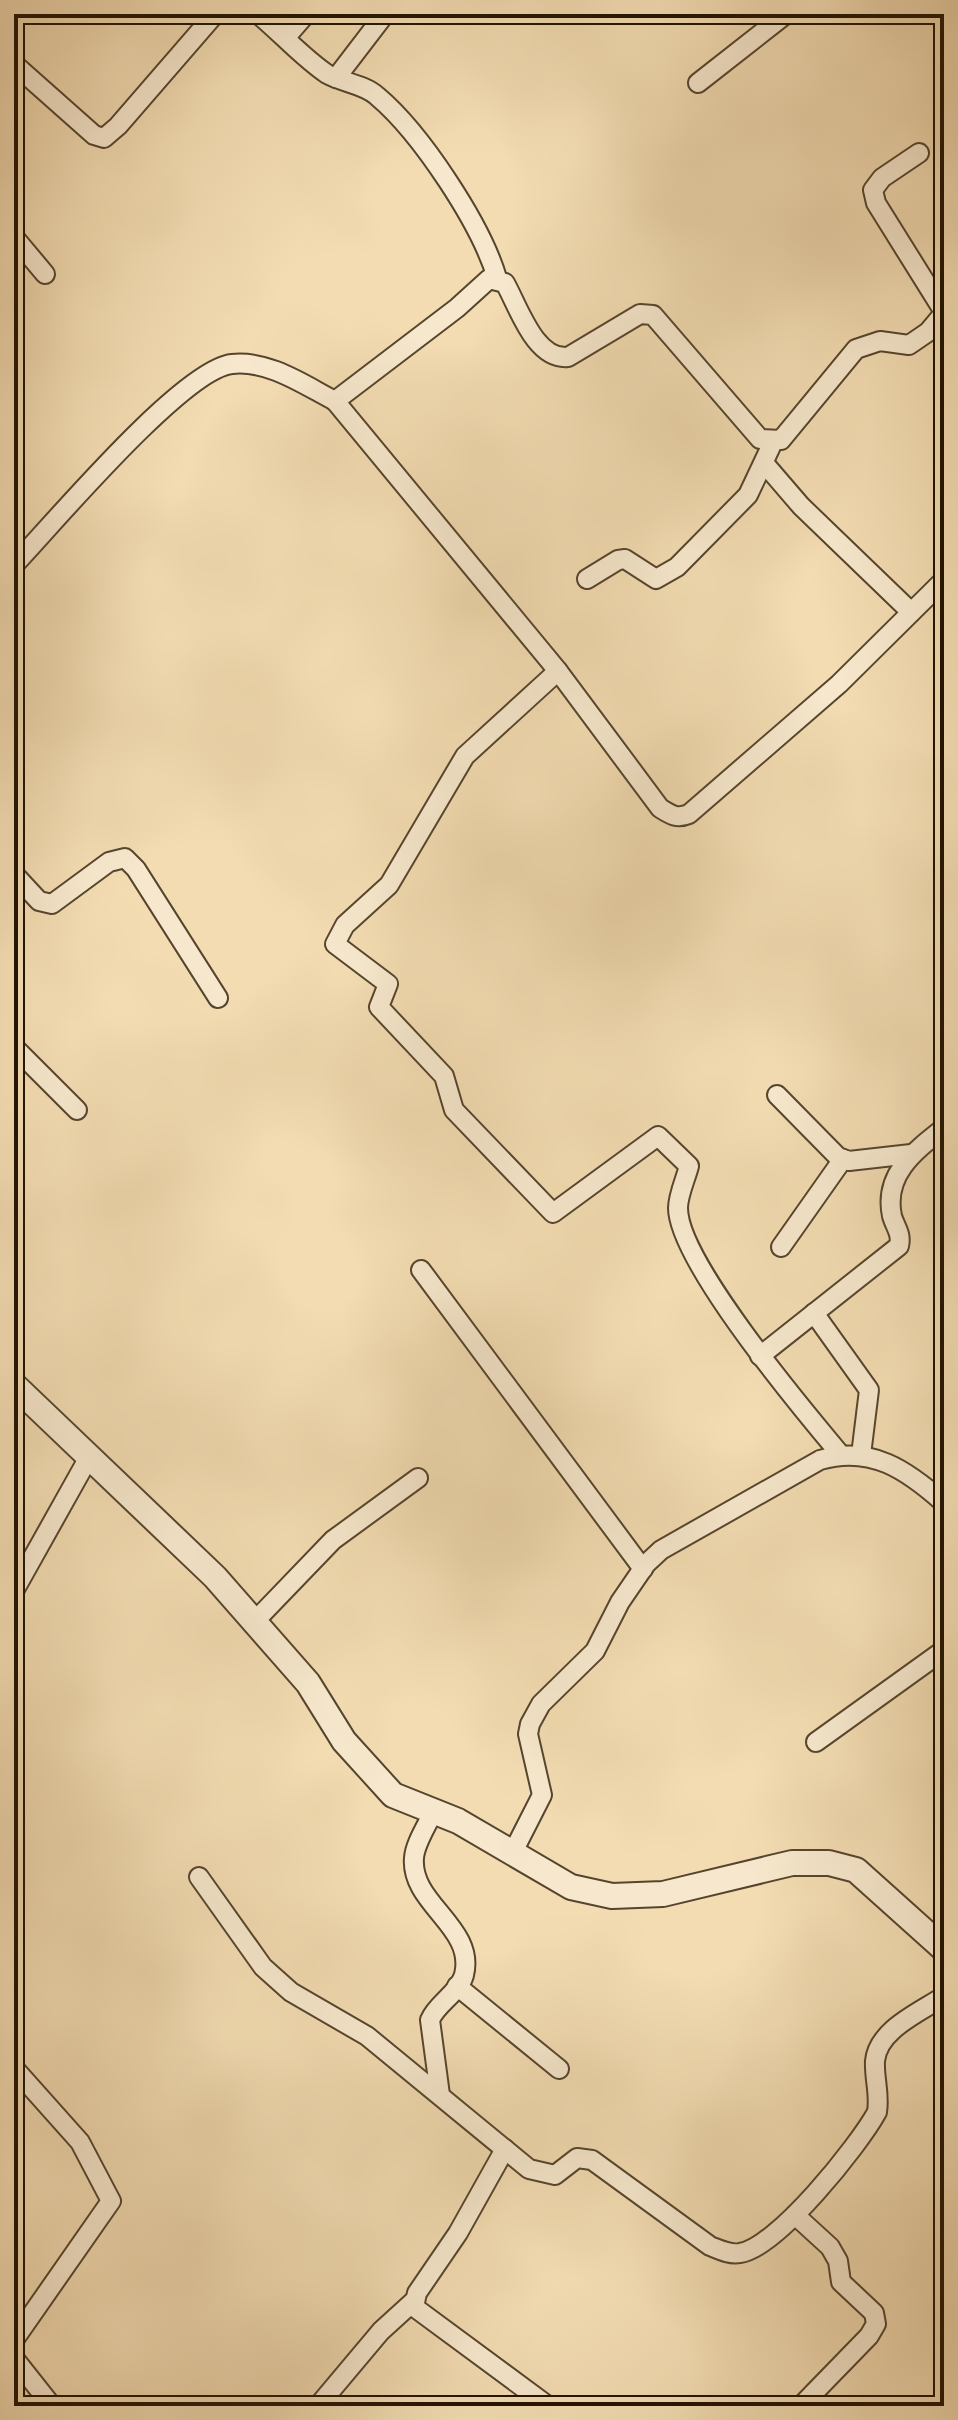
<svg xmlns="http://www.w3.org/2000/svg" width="958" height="2420" font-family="'Libre Bodoni',serif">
<rect width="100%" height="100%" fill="#f3dcb2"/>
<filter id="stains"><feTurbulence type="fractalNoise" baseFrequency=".0025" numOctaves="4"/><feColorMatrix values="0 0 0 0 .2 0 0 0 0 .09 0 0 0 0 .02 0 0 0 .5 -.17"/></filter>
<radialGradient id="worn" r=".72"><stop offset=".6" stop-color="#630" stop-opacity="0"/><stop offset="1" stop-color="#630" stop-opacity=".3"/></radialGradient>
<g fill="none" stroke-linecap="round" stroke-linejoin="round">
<defs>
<g id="minor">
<path d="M 258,14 C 281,33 302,57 327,74 C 343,83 364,84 377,96 C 421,133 481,224 497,278"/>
<path d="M 286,37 L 306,14"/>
<path d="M 14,64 L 94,135 L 104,138 L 118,126 L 215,14"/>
<path d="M 336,78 L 385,14"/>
<path d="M 698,83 L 786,14"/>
<path d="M 919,153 L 882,178 L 873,190 L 876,203 L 944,312"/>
<path d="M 14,237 L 45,274"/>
<path d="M 335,401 L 558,671 L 660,808 C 671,815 677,819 689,814 L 839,684 L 944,580"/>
<path d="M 764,463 L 801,506 L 911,612"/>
<path d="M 14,565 C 53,524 183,369 232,364 C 269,360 304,385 335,401 L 457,308 L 489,279 L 505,283 C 519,308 535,360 568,357 L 640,314 L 653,315 L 760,439 L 781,440 L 856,349 L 880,341 L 909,345 L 928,332 L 944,313"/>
<path d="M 587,579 L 618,560 L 625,559 L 656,579 L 677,567 L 748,495 L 773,442"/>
<path d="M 558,671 L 465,756 L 389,885 L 345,925 L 335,944 L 388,984 L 379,1007 L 444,1076 L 454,1110 L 553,1213 L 658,1136 L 689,1166 C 686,1178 678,1195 678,1208 C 678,1261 803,1410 840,1454"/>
<path d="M 14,874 L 39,901 L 52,904 L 109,862 L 125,858 L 136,869 L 218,998"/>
<path d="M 14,1047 L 77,1110"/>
<path d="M 777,1095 L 838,1157 L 849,1161 L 911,1154"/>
<path d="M 781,1247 L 843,1159"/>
<path d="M 421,1270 L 643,1569"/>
<path d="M 814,1313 L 869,1390 L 861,1455"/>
<path d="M 760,1356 L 899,1246 C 902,1233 895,1227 892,1216 C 883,1174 916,1150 944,1128"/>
<path d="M 14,1591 L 89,1457"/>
<path d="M 255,1621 L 333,1540 L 418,1478"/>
<path d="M 816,1742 L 944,1650"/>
<path d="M 433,1812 C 427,1826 415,1843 414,1858 C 410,1904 476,1927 464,1975 C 459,1993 437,2003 430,2020 L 440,2095"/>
<path d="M 513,1852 L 542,1795 L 528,1734 L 530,1724 L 541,1704 L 595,1651 L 620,1602 L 646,1564 L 661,1550 L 820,1460 C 871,1445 907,1470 944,1503"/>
<path d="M 199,1877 L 263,1967 L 291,1992 L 367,2036 L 529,2169 L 555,2175 L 577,2158 L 592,2160 L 710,2246 C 720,2250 730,2255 740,2253 C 777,2248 859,2145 877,2112 C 880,2094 874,2078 875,2061 C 878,2029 921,2012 944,1996"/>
<path d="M 457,1986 L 559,2069"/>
<path d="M 14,2068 L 80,2142 L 111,2201 L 14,2340"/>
<path d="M 505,2149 L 458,2233 L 417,2293 L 414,2307 L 548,2406"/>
<path d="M 795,2215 L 830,2247 L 838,2261 L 841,2282 L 874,2313 L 876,2324 L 869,2336 L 801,2406"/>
<path d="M 14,2358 L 52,2406"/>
<path d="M 318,2406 L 381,2331 L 414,2301"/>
</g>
<path id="tertiary" d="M 14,1385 L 215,1577 L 308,1683 L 344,1741 L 393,1795 L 458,1821 L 571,1887 L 612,1896 L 663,1894 L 792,1863 L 829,1863 L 856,1870 L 944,1949"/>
</defs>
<use href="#minor" stroke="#56452e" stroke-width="22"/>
<use href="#tertiary" stroke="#56452e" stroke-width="28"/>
<use href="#minor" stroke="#f7e8cd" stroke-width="18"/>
<use href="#tertiary" stroke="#f7e8cd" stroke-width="24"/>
</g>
<rect width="958" height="2420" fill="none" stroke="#f3dcb2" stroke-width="48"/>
<rect x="16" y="16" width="926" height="2388" fill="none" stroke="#211302" stroke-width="4"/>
<rect x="24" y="24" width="910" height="2372" fill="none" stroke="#211302" stroke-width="2"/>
<rect width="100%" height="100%" filter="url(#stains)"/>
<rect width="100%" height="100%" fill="url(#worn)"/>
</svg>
